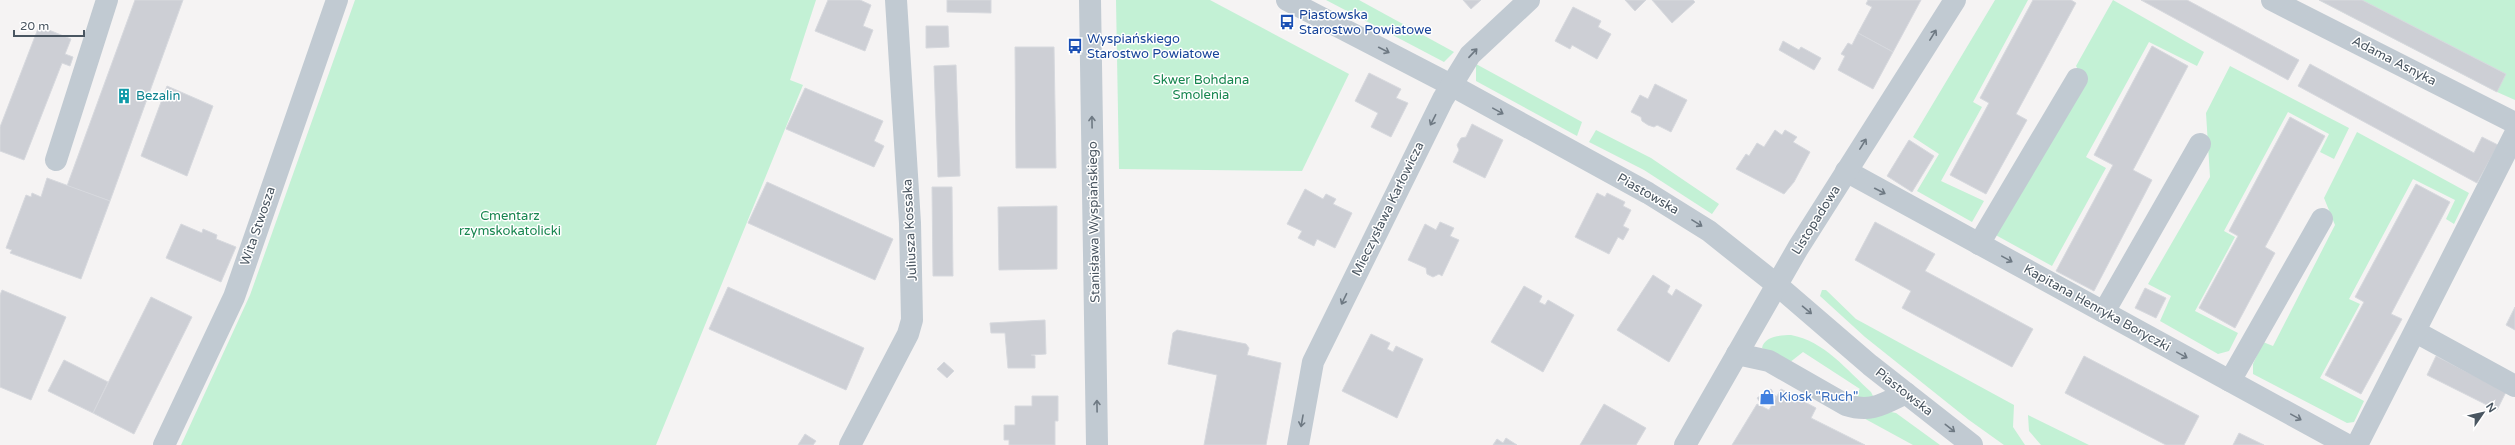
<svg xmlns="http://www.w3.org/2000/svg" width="2515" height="445" font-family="'Varela Round',sans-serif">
<rect width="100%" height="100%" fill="#f5f3f3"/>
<g fill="#c3f1d5">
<path d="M 355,0 L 816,0 L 790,80 L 803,85 L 656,445 L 181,445 L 250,295 Z"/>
<path d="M 1116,0 L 1210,0 L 1349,74 L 1302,171 L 1119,169 Z"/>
<path d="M 1326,0 L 1359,0 L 1454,52 L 1444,62 Z"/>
<path d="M 1995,0 L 2028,0 L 1973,102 L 1982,107 L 1941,181 L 1984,201 L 1972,222 L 1917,191 L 1939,154 L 1913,137 Z"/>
<path d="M 2113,0 L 2204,52 L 2197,66 L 2149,42 L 2086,157 L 2106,168 L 2052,266 L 1992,233 L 2084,80 L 2076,66 Z"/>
<path d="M 2319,0 L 2515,0 L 2515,100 L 2497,92 Z"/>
<path d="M 1476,64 L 1582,122 L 1577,136 L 1476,81 Z"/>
<path d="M 2230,66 L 2349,128 L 2334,159 L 2320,152 L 2329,134 L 2288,112 L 2224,231 L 2235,237 L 2195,311 L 2238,333 L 2229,351 L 2218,354 L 2160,321 L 2171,296 L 2148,284 L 2210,177 L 2206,113 Z"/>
<path d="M 1596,130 L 1651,158 L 1719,204 L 1712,214 L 1644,170 L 1589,142 Z"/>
<path d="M 2357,132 L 2469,193 L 2454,224 L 2446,219 L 2455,200 L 2413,179 L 2349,299 L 2360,304 L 2320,378 L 2364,401 L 2354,422 L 2347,423 L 2253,374 L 2253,364 L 2263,342 L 2273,346 L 2335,225 L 2324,198 Z"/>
<path d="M 1822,290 L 1826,290 L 1856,319 L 2014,405 L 2013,427 L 2025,445 L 2004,445 L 1969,420 L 1865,337 L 1820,296 Z"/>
<path d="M 1791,335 C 1824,341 1847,370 1871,392 L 1874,398 L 1848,400 L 1860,389 L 1803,352 L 1789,363 L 1762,348 C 1764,336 1781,335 1791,335 Z"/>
<path d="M 1891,412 L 1896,413 L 1940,445 L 1913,445 L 1858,415 Z"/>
<path d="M 2028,415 L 2089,445 L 2041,445 L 2029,431 Z"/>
</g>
<g fill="#cdcfd5" stroke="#d7d9de">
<path d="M 135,0 L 183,0 L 110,201 L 67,186 Z"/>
<path d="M 828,0 L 860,0 L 871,5 L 863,26 L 873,30 L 865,51 L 815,31 Z"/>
<path d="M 947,0 L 991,0 L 991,13 L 947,12 Z"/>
<path d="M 1463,0 L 1481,0 L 1471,9 Z"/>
<path d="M 1625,0 L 1646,0 L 1635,11 Z"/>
<path d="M 1652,0 L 1693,0 L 1695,2 L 1672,23 Z"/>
<path d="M 1868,0 L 1921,0 L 1893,52 L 1858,33 L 1872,7 L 1866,4 Z"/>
<path d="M 2033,0 L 2071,0 L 2076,3 L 2016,114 L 2027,120 L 1986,194 L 1950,175 L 1989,103 L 1980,98 Z"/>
<path d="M 2141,0 L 2187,0 L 2299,60 L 2288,80 Z"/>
<path d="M 2319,0 L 2362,0 L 2506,74 L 2497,92 Z"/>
<path d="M 1573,7 L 1601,21 L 1598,27 L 1611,34 L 1597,59 L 1572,45 L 1570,49 L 1555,41 Z"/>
<path d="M 39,26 L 71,39 L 65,54 L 73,57 L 70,66 L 62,63 L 24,160 L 0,151 L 0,127 Z"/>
<path d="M 926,26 L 948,26 L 949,47 L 926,48 Z"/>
<path d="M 1858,33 L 1893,52 L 1873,89 L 1838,70 L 1845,56 L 1841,54 L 1848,43 L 1852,45 Z"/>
<path d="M 1783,41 L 1799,50 L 1801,47 L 1821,58 L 1814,70 L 1779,50 Z"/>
<path d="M 2152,46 L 2188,66 L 2133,170 L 2152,180 L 2094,291 L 2056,271 L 2113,165 L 2094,155 Z"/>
<path d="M 1015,47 L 1054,47 L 1056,168 L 1016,168 Z"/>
<path d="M 2310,64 L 2474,153 L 2482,137 L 2498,145 L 2477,183 L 2298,86 Z"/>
<path d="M 956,65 L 960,176 L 938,177 L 934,66 Z"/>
<path d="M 1369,73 L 1401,89 L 1396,98 L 1408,103 L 1391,137 L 1371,127 L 1378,113 L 1355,101 Z"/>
<path d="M 1655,84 L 1687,100 L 1671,132 L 1657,125 L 1654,127 L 1648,125 L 1642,121 L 1641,117 L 1631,112 L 1640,95 L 1648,99 Z"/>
<path d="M 167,86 L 213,106 L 187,176 L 141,156 Z"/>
<path d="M 805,88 L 883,121 L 874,141 L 884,146 L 874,167 L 786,129 Z"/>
<path d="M 2290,117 L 2325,136 L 2265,247 L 2275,253 L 2235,328 L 2199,308 L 2238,236 L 2229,231 Z"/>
<path d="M 1472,124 L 1503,140 L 1485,178 L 1453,162 L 1459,150 L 1457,145 L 1461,138 L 1466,137 Z"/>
<path d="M 1775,130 L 1782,135 L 1785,130 L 1797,137 L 1793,142 L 1810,152 L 1794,182 L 1784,194 L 1736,169 L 1746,154 L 1749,156 L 1757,143 L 1764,147 Z"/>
<path d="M 1909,140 L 1934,156 L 1912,192 L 1887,176 Z"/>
<path d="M 47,178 L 110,201 L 81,279 L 10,253 L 12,250 L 6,248 L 26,195 L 31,197 L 32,193 L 41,197 Z"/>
<path d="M 767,182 L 893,239 L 875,280 L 748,223 Z"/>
<path d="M 2416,184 L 2450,202 L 2391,314 L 2402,319 L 2361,394 L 2325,375 L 2364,302 L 2355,297 Z"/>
<path d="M 932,187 L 952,187 L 953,276 L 933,276 Z"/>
<path d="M 1305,189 L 1323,199 L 1326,194 L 1336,199 L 1333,204 L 1352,213 L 1335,248 L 1317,239 L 1314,246 L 1298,238 L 1302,231 L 1287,224 Z"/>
<path d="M 1597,193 L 1605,197 L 1607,193 L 1625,202 L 1623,206 L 1631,210 L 1623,226 L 1629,229 L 1623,240 L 1618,237 L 1609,254 L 1575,237 Z"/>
<path d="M 1057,206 L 1057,269 L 999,270 L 998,207 Z"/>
<path d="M 1440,222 L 1454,228 L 1450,236 L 1459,240 L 1442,276 L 1439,274 L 1433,277 L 1427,274 L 1426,268 L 1408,260 L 1425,224 L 1436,230 Z"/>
<path d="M 1875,222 L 1935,254 L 1925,271 L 2033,329 L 2012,367 L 1902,308 L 1911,291 L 1855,260 Z"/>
<path d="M 181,224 L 202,233 L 203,229 L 217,235 L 216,239 L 236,247 L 221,282 L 166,258 Z"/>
<path d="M 1653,275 L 1670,286 L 1667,292 L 1672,296 L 1676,289 L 1702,305 L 1669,362 L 1617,330 Z"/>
<path d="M 1524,286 L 1542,296 L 1539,302 L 1545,305 L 1548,300 L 1574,315 L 1543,372 L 1491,342 Z"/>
<path d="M 728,287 L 864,348 L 846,390 L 709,329 Z"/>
<path d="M 2145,288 L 2166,298 L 2156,318 L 2135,308 Z"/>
<path d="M 2,290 L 66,317 L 31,400 L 0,387 L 0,295 Z"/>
<path d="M 151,297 L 192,317 L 134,434 L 93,413 Z"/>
<path d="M 2515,307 L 2515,330 L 2506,325 Z"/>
<path d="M 1045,320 L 1046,354 L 1031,355 L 1035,356 L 1035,368 L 1008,368 L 1005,333 L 991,333 L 990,323 Z"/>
<path d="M 1177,330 L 1246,344 L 1249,348 L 1247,355 L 1281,363 L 1266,445 L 1204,445 L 1217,375 L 1168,364 L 1173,333 Z"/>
<path d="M 1371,334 L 1390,343 L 1387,349 L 1393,352 L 1396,346 L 1423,359 L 1397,418 L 1342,391 Z"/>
<path d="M 2084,356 L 2199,416 L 2184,445 L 2166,445 L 2065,393 Z"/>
<path d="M 2436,356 L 2506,392 L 2497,410 L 2427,375 Z"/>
<path d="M 64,360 L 108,382 L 93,413 L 48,391 Z"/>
<path d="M 944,362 L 954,371 L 947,378 L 937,369 Z"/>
<path d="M 1771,389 L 1776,397 L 1763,406 L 1757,398 Z"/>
<path d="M 1781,389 L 1816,408 L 1811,418 L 1865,445 L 1732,445 L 1757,404 L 1769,410 Z"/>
<path d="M 1032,396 L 1058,396 L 1058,421 L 1055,421 L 1055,445 L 1009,445 L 1009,440 L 1004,440 L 1004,425 L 1015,425 L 1015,406 L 1032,406 Z"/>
<path d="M 1604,404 L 1646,428 L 1636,445 L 1580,445 Z"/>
<path d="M 2239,433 L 2264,445 L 2233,445 Z"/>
<path d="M 805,434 L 816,441 L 813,445 L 798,445 Z"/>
<path d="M 1506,438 L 1517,445 L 1493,445 L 1497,439 L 1503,443 Z"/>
</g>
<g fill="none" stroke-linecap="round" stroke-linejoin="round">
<g stroke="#c1cad2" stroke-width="22">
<path d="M 1090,0 L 1097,445"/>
<path d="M 1287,0 L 1451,85 L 1648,193 L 1709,231 L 1777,285 L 1870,365 L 1972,445"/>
<path d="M 2272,0 L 2515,123"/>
<path d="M 56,160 L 107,0"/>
<path d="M 1846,171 L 2347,445"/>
<path d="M 1979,244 L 2077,79"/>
<path d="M 2104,312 L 2200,144"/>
<path d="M 2416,332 L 2515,386"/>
<path d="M 1737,354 L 1769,361 L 1846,405 C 1871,413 1883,404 1906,393"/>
<path d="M 2230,381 L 2322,219"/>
<path d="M 164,445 L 234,297 L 337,0"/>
<path d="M 850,445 L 908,334 L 912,320 L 910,223 L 896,0"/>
<path d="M 1298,445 L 1313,362 L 1443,99 L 1470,55 L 1529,0"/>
<path d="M 1685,445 L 1798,248 L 1955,0"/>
<path d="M 2357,445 L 2515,134"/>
</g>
</g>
<defs><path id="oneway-shaft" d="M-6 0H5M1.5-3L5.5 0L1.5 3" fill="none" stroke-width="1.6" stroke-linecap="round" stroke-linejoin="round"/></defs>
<g stroke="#6e7983">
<use href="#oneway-shaft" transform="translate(1933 35) rotate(-58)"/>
<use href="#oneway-shaft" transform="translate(1384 50) rotate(27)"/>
<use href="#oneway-shaft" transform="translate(1473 53) rotate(-47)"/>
<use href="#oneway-shaft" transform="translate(1498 111) rotate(29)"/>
<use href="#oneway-shaft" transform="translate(1433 120) rotate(117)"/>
<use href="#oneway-shaft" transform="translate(1092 122) rotate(-91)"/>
<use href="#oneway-shaft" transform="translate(1863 144) rotate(-58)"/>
<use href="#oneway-shaft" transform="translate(1880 191) rotate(27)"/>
<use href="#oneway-shaft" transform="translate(1697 223) rotate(32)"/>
<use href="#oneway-shaft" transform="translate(2007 259) rotate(29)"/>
<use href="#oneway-shaft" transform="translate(1344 299) rotate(116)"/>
<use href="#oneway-shaft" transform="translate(1807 310) rotate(40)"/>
<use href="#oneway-shaft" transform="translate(2182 355) rotate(29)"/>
<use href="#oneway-shaft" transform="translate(1097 406) rotate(-91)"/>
<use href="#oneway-shaft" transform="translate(2296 417) rotate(29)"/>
<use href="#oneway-shaft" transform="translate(1302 421) rotate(100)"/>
<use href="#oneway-shaft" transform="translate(1950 428) rotate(38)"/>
</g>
<defs>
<symbol id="bus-bare" viewBox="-9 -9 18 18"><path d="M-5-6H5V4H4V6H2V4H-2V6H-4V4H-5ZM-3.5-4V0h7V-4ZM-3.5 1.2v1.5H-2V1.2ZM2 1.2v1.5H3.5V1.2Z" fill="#1a4fb4" stroke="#fff" stroke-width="2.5" paint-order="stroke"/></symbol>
<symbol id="building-bare" viewBox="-9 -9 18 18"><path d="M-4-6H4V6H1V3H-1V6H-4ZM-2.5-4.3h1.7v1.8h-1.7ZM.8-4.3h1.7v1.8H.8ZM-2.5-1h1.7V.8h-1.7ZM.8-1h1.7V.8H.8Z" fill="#0f9aa8" stroke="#fff" stroke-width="2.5" paint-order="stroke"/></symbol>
<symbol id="shop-bare" viewBox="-9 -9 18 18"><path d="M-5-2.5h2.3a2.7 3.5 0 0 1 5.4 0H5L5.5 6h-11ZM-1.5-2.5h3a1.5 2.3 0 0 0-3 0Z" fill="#3f7fe0" stroke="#fff" stroke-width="2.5" paint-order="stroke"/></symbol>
</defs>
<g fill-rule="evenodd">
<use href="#bus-bare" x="1276" y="11" width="22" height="22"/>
<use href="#bus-bare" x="1064" y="35" width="22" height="22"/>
<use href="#building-bare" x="113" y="85" width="22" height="22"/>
<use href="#shop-bare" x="1756" y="386" width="22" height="22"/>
</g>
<g text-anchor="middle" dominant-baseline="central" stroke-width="3" stroke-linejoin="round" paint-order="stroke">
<g font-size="13" fill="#164399" stroke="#fff" text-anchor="start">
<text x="1299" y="15">Piastowska<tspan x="1299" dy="15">Starostwo Powiatowe</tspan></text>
<text x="1087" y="39">Wyspiańskiego<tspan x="1087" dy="15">Starostwo Powiatowe</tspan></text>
</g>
<g font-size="13" fill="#4a5661" stroke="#fff">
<text transform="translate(2394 61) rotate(27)">Adama Asnyka</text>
<text transform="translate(1648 194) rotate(30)">Piastowska</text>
<text transform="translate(1388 209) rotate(-64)">Mieczysława Karłowicza</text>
<text transform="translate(1816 220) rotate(-58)">Listopadowa</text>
<text transform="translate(1094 222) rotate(-91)">Stanisława Wyspiańskiego</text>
<text transform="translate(258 226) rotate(-71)">Wita Stwosza</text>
<text transform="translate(910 230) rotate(-93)">Juliusza Kossaka</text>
<text transform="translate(2097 308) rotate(29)">Kapitana Henryka Boryczki</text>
<text transform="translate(1904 392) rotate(38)">Piastowska</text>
</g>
<g font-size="13" fill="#17864f" stroke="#fff">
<text x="1201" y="80">Skwer Bohdana<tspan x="1201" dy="15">Smolenia</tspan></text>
<text x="510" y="216">Cmentarz<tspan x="510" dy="15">rzymskokatolicki</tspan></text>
</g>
<g font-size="13" fill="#0d838f" stroke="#fff" text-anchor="start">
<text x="136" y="96">Bezalin</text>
</g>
<g font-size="13" fill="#366cbe" stroke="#fff" text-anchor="start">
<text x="1779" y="397">Kiosk "Ruch"</text>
</g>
</g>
<g transform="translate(2483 413) rotate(56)" stroke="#ffffff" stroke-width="3" paint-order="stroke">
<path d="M0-3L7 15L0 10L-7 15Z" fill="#4a5661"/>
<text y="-6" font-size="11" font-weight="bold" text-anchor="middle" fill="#4a5661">N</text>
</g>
<path d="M14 30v6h70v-6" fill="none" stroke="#4a5661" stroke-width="2"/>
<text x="20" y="30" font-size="12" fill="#4a5661" stroke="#ffffff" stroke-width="3" paint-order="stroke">20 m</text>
</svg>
